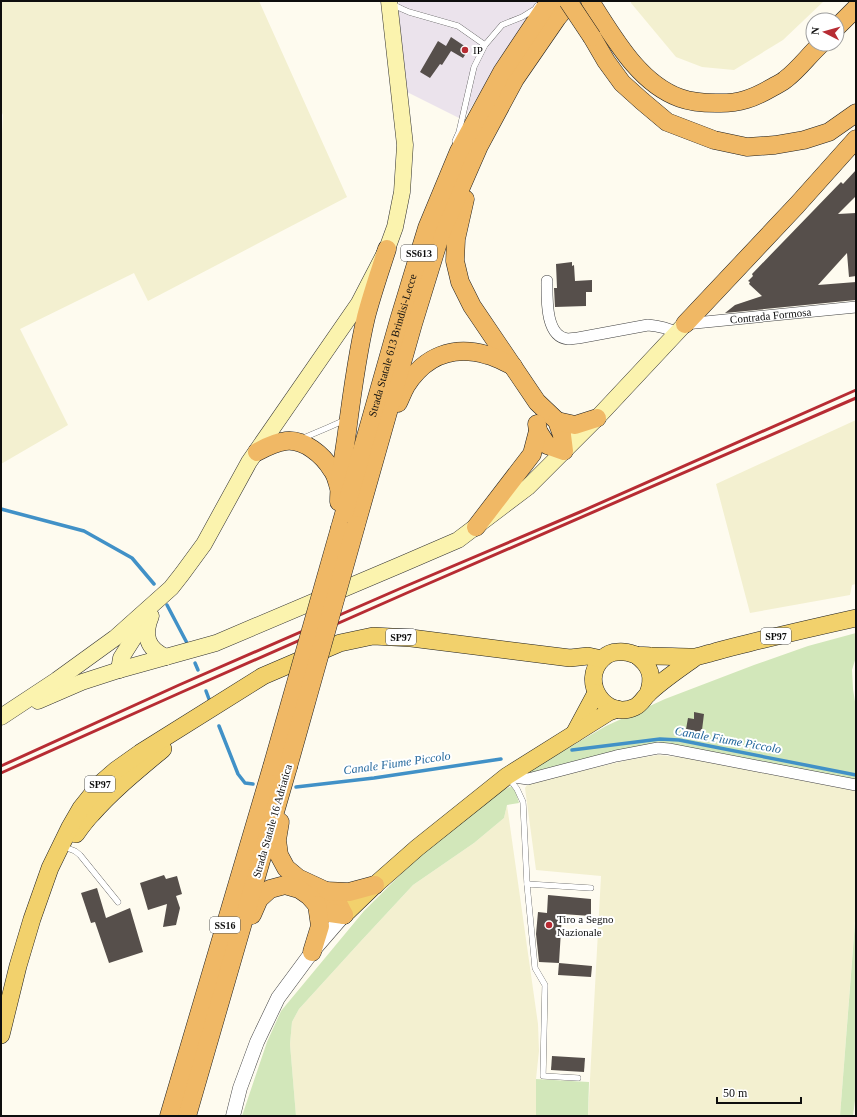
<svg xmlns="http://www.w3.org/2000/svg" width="857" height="1117" font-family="'Times New Roman',serif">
<rect width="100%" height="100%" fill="#fefbef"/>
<path fill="#ebe3ec" d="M 399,1 L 539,1 L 463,120 L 407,92 L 399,28 Z"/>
<g fill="#f3f0d0">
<path d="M 1,1 L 259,1 L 347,197 L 148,301 L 134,273 L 20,329 L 68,425 L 1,464 L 1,134 L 2,134 L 3,115 L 1,111 Z"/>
<path d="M 631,1 L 824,1 L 783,40 L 734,70 L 702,67 L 676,57 L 631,3 Z"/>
<path d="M 856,420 L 856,584 L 852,585 L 850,595 L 750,613 L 716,484 Z"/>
<path d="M 658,755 L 687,758 L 856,791 L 856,908 L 840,1116 L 588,1116 L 601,876 L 536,870 L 525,788 L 527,785 L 564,775 L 628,760 Z"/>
<path d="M 507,805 L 538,1024 L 539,1051 L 536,1079 L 536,1116 L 296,1116 L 290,1044 L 292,1022 L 299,1009 L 361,941 L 413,885 L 474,843 L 504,818 Z"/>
</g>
<g fill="#d2e7ba">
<path d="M 856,633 L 856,657 L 852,670 L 853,689 L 856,708 L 856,782 L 683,748 L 530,773 L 529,772 L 544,762 L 606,726 L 665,699 L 754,665 L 808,646 Z"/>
<path d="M 512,786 L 515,789 L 519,803 L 507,805 L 504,818 L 474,843 L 413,885 L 361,941 L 299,1009 L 292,1022 L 290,1044 L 296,1116 L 242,1116 L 267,1042 L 281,1011 L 364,911 L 411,864 L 500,790 L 505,789 Z"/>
<path d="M 856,910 L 856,1093 L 853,1116 L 840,1116 Z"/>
<path d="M 536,1079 L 589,1082 L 588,1116 L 536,1116 Z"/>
</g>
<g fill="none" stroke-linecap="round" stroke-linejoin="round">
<g stroke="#4191c7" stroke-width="3.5">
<path d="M 1,509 L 84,531 L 132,558 L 154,584"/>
<path d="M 167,605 L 187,643"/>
<path d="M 195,663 L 198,670"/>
<path d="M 206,691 L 209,699"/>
<path d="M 219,726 L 238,774 L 245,783 L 253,784"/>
<path d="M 572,750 L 660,739 L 679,740 L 856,775"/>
<path d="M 296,787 L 374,778 L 501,759"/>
</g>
</g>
<g fill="#564f4b">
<path d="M 451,37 L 469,49 L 463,58 L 451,51 L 442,65 L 440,64 L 430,78 L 420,72 L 438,41 L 446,46 Z"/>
<path d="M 856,170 L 856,196 L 838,214 L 856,213 L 856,276 L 849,277 L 847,253 L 818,285 L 856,282 L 856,300 L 725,313 L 735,305 L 762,296 L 749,284 L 750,282 L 748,281 L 753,276 L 752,274 L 841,182 L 843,184 Z"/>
<path d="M 572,262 L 572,266 L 574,265 L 575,281 L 592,280 L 592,292 L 586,292 L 586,306 L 555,307 L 554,288 L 557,288 L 556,264 Z"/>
<path d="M 694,712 L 704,714 L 702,730 L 705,730 L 703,739 L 685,735 L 688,718 L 694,719 Z"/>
<path d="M 164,875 L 166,879 L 177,876 L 182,894 L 176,896 L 180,908 L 176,925 L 163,927 L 167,904 L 148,910 L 140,883 Z"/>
<path d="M 97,888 L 106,918 L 130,908 L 143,952 L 109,963 L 95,922 L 91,923 L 81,893 Z"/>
<path d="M 548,895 L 591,899 L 591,916 L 562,914 L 559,963 L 539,962 L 536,934 L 538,912 L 547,913 Z"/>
<path d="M 559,963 L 592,966 L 591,977 L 558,975 Z"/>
<path d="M 552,1056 L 585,1058 L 584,1072 L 551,1070 Z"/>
</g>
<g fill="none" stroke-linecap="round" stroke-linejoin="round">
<defs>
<g id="service">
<path d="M 392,4 L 402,9 L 409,12 L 458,26 L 485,45"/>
<path d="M 455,141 L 459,132 L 474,67 L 485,45 L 502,25 L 522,17 L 535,9 L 537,6"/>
<path d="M 301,439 L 327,428 L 345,420"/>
<path d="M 508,777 L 517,789 L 523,802 L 527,884 L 535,968 L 545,985 L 543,1076 L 578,1078"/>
<path d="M 67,848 L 75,851 L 80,855 L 118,902"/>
<path d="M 527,884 L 591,888"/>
</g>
<g id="minor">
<path d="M 547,281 C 547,298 545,337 568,339 C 571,339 575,338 578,338 L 648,325 C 659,326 668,328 677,333"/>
<path id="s1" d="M 685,324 L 856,307"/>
<path d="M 507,776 L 528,779 L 616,756 L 658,748 L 669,749 L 856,785"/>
</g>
<path id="tertiary" d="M 233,1116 L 240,1088 L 257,1042 L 278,998 L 312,952 L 344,915"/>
<g id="secondary">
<path d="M 151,616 C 143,635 147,649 166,657"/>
<path d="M 119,670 L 121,658 L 147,617"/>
<path d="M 38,701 L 82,682 L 119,670 L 216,643 L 400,565 L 458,540 L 528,487 L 597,418 L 685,324"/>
<path d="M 1,717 L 57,680 L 115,638 L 171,588 L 182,574 L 204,544 L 249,462 L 359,303 L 387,249 L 395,227 L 402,192 L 405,145 L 389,1"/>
</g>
<g id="primary">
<path d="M 636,655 C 651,666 654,677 648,694"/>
<path d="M 696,657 C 681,668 661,681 648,694 C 643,699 641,704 635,707 C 606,721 579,682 602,659 C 606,655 612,652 618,652 C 625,651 630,653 636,655 C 641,656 646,655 651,656 C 665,656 679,657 693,657 C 699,657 705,654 711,653 C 724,649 737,646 749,643 C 785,634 820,626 856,618"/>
<path d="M 574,734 L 596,693"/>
<path d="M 76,834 C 81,827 86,820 92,814 C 113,790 138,770 163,749"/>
<path d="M 344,915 L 375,885 L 417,848 L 507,776 L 609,712 L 617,709"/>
<path d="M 1,1035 L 18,966 L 32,919 L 50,868 L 70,827 L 81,808 L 101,783 L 116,770 L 140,753 L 263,676 L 340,643 L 373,636 L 411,638 L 570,658 L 588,656 L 602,659"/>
</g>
<g id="trunk">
<path d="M 590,1 C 613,36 638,83 680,98 C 691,102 704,103 716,103 C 739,104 754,98 773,87 C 778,84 783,82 786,79 C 799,69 809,55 821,44"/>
<path d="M 837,27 L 856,8"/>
<path d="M 592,37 L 606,61 L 622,83 L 642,101 L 667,122 L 714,140 L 747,147 L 775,145 L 804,140 L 829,132 L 856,113"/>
<path d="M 465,199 L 456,239 L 455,261 L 460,282 L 472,306 L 537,402 L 557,421 L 562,435 L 564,451 L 547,445 L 538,431"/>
<path d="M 685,324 L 797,205 L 856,139"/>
<path d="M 398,403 C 401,397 403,391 406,386 C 425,356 453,345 487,355 C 496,357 504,362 513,366"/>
<path d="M 557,421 L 575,425 L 597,418"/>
<path d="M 257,452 C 266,447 276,442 286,441 C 304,439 323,455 332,470 C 336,475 337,482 339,488"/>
<path d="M 339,502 C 339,478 344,455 347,432 C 352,393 357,355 366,317 C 372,294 380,271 387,249"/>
<path d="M 356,525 L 413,324 L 441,233 L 479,146 L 515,79 L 557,18 L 571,1"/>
<path d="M 476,527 L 532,454 L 538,431 L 537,424"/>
<path id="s2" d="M 340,528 L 399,320 L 427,228 L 459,151 L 502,72 L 544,9 L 551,1"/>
<path d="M 280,822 L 277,840 L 279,855 L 286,868 L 298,878 L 326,891 L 337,901 L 344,915"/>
<path d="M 326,891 L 349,892 L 375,885"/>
<path d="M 252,915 L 259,899 L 270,889 L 285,885 L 299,889 L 309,896 L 317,905 L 330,913 L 344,915"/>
<path d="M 312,952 L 320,926 L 317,905"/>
<path d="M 169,1116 L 272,767"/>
<path d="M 187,1116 L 288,767"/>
</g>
</defs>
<use href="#service" stroke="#414141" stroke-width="6"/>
<use href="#minor" stroke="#414141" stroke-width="12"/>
<use href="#tertiary" stroke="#414141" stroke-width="15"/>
<use href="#secondary" stroke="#303030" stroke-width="17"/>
<use href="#primary" stroke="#1f1f1f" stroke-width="18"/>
<use href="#trunk" stroke="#1f1f1f" stroke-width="19"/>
<use href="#service" stroke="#fff" stroke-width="5.5"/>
<use href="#minor" stroke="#fff" stroke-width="11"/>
<use href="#tertiary" stroke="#fff" stroke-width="14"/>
<use href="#secondary" stroke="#fbf3ae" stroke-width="16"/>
<use href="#primary" stroke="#f2d16c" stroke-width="17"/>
<use href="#trunk" stroke="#f0b865" stroke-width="18"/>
<g stroke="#b72c33" stroke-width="3">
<path d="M 1,766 L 179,685 L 406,586 L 580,512 L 856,390"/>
<path d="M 1,773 L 182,692 L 409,592 L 856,398"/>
</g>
<defs>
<g id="trunk-bridge">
<path d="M 568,1 L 592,37"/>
<path d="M 272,767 L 340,528"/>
<path d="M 288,767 L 356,525"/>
</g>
</defs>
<use href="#trunk-bridge" stroke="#1f1f1f" stroke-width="19" stroke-linecap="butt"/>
<use href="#trunk-bridge" stroke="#f0b865" stroke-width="18"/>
</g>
<g fill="#b72c33" stroke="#fff" stroke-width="1.5">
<circle cx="465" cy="50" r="4"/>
<circle cx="549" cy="925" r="4"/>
</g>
<g text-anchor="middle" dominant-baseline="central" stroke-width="4" stroke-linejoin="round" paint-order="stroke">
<g fill="#fff" stroke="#565656" stroke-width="1">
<rect x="401" y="245" width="36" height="16" rx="3"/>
<rect x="761" y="628" width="30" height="16" rx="3"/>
<rect x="386" y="629" width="30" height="16" rx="3"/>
<rect x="85" y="776" width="30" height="16" rx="3"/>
<rect x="210" y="917" width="30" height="16" rx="3"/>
</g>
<g font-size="10" font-weight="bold" fill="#0e0e0e">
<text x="419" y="253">SS613</text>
<text x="776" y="636">SP97</text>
<text x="401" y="637">SP97</text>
<text x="100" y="784">SP97</text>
<text x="225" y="925">SS16</text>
</g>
<g font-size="11" fill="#0e0e0e" stroke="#fff" text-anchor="start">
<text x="473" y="50">IP</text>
<text x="557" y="919">Tiro a Segno<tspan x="557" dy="13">Nazionale</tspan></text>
</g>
<g font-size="11" fill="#0e0e0e" stroke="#fff">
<text stroke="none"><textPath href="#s1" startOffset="86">Contrada Formosa</textPath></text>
<text stroke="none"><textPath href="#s2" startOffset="190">Strada Statale 613 Brindisi-Lecce</textPath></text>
<text transform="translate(272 821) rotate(-74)">Strada Statale 16 Adriatica</text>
</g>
<g font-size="12" font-style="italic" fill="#1d639a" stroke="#fff">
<text transform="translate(728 740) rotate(10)">Canale Fiume Piccolo</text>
<text transform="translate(397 763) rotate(-8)">Canale Fiume Piccolo</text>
</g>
</g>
<rect width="857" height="1117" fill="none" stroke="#0e0e0e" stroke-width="4"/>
<g transform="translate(825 32) rotate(276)"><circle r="19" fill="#ffffff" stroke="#9f9f9f"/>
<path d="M0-3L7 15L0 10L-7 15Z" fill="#b72c33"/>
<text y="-6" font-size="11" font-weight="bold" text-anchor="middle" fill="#0e0e0e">N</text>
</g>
<path d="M717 1097v6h84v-6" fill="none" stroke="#0e0e0e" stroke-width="2"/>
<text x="723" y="1097" font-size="12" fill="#0e0e0e" stroke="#ffffff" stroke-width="3" paint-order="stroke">50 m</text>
</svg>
